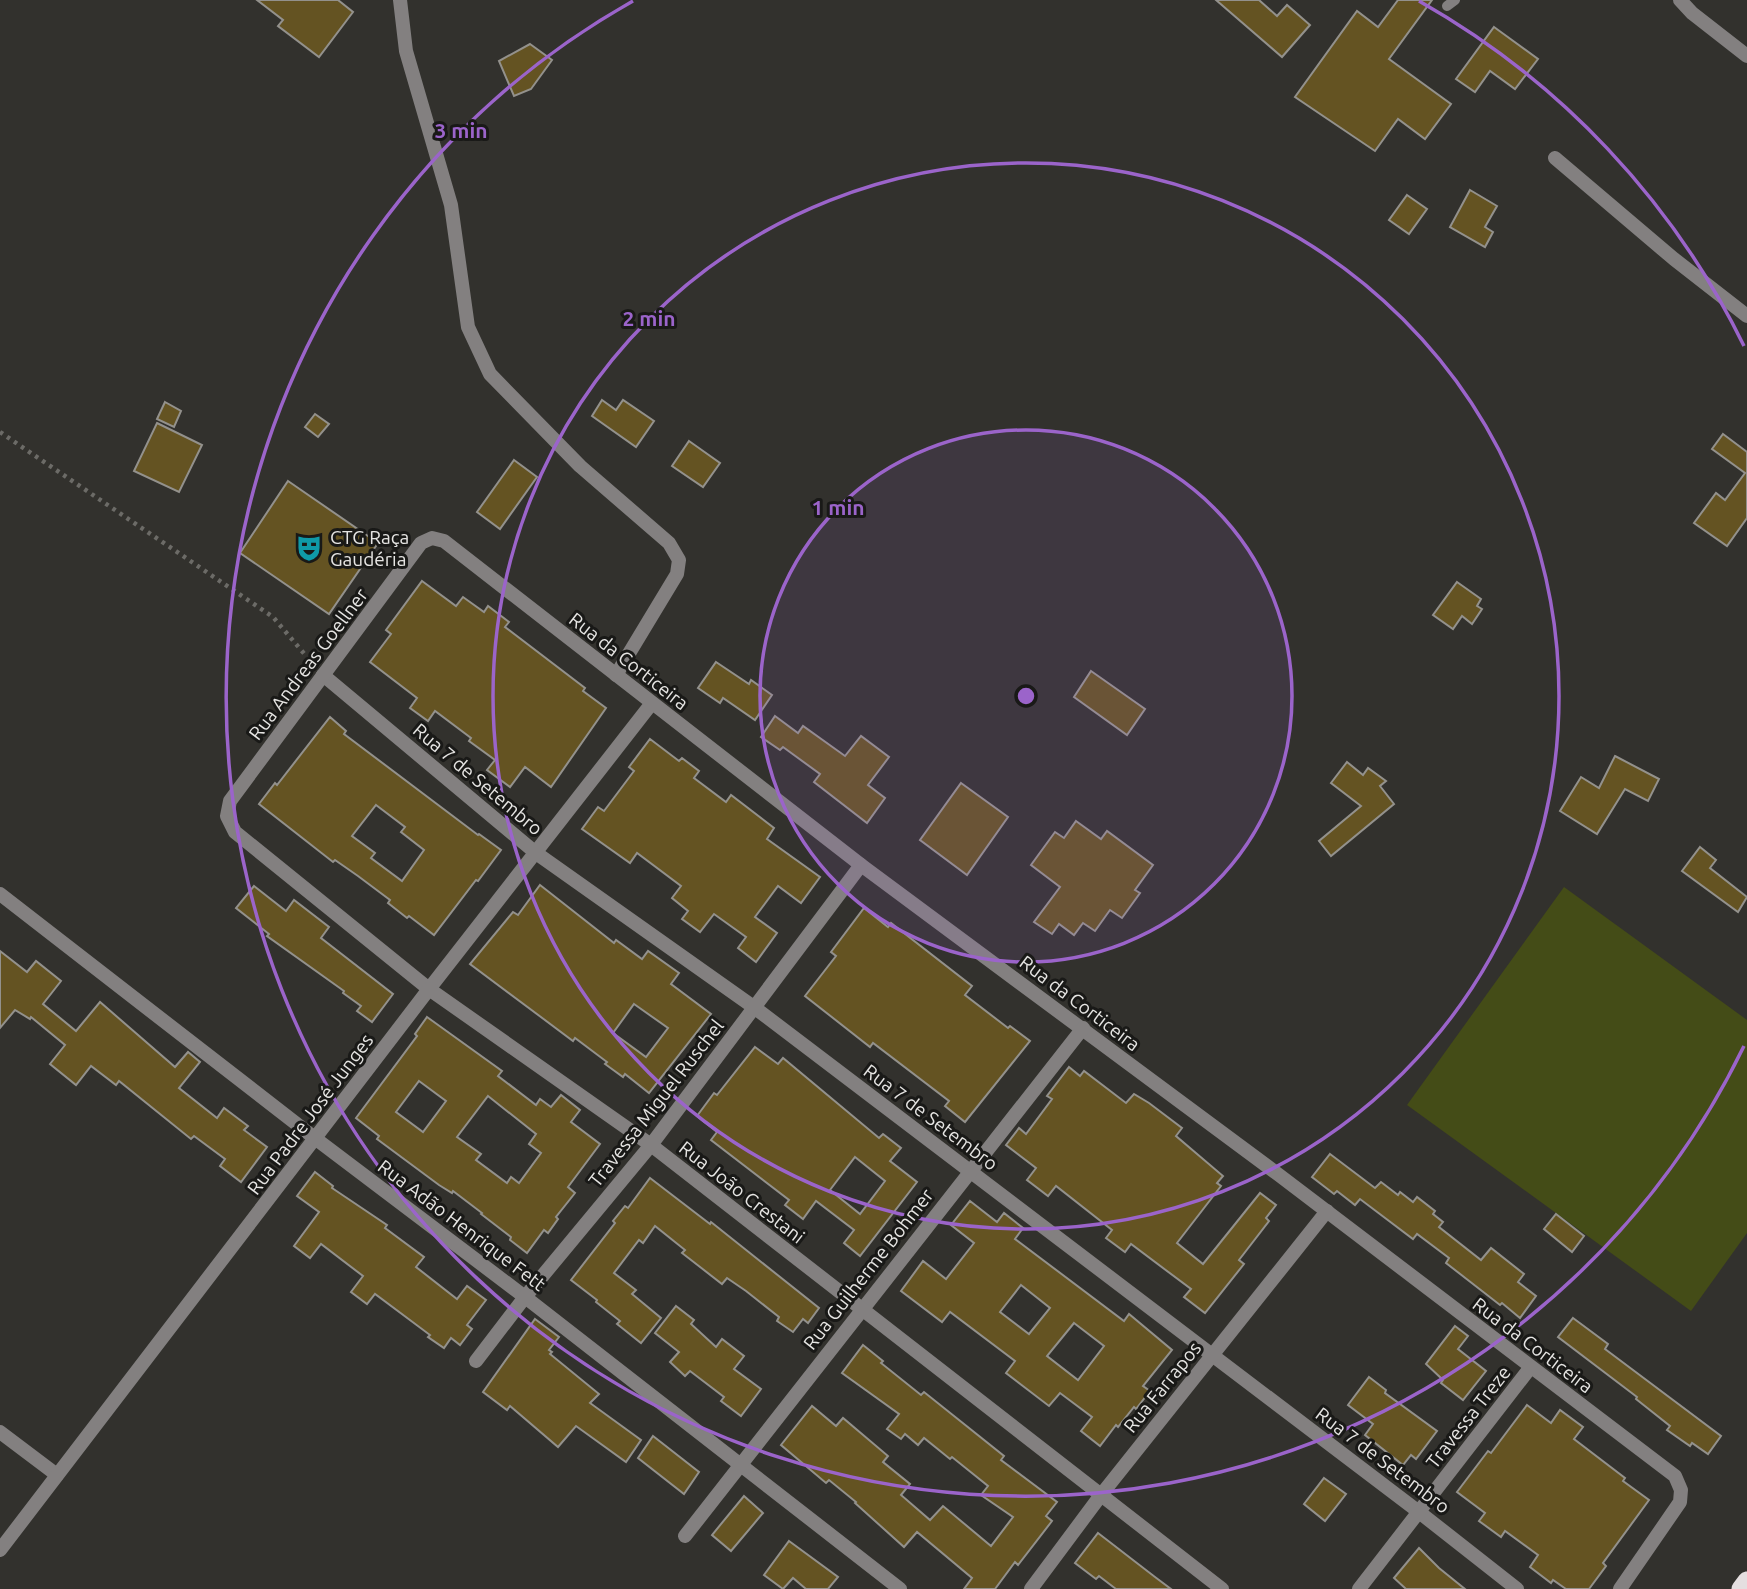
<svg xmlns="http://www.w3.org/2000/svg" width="1747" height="1589" font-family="Ubuntu,sans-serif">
<rect width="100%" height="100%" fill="#32312d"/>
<path fill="#444c17" d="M 1564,887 L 1747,1020 L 1747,1233 L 1691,1311 L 1407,1105 Z"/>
<g fill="#645322" stroke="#93918c" stroke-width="2" fill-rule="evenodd">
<path d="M 257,0 L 338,0 L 353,12 L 319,57 L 278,26 L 283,20 Z"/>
<path d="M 1216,0 L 1259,0 L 1277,16 L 1287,5 L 1310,25 L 1282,57 Z"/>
<path d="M 1398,0 L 1432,0 L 1389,59 L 1451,104 L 1425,139 L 1398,119 L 1375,151 L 1295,97 L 1357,11 L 1378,27 Z"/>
<path d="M 1494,27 L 1538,59 L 1515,89 L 1490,71 L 1475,92 L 1456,79 Z"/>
<path d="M 530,44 L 552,60 L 531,89 L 514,96 L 499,61 Z"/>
<path d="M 1470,190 L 1497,206 L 1485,227 L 1493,232 L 1485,247 L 1450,227 Z"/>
<path d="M 1407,195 L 1427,209 L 1409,234 L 1389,220 Z"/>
<path d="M 602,400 L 616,410 L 623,400 L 654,421 L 636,447 L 592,416 Z"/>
<path d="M 165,402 L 181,411 L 174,427 L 157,419 Z"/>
<path d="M 315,414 L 329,424 L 318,437 L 305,427 Z"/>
<path d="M 157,423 L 202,445 L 179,492 L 134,471 Z"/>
<path d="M 1723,434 L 1747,452 L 1747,518 L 1727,546 L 1694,523 L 1716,493 L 1725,500 L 1745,473 L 1712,449 Z"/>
<path d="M 689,441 L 720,463 L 703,487 L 672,466 Z"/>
<path d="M 514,460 L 537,477 L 500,529 L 477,512 Z"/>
<path d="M 288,481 L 378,543 L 329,614 L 240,553 Z"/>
<path d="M 422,581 L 456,606 L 463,597 L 484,612 L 488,606 L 509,622 L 505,627 L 585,688 L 583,691 L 606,708 L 551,787 L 525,767 L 510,787 L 487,770 L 495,760 L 469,741 L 471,738 L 435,711 L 428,721 L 410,708 L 417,698 L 370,662 L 391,634 L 386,630 Z"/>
<path d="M 1457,582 L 1481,599 L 1477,606 L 1482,609 L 1472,624 L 1462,616 L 1453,629 L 1433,615 Z"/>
<path d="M 716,662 L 749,684 L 751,680 L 772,695 L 755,720 L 723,698 L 720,703 L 698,688 Z"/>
<path d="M 1091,671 L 1145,709 L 1127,735 L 1074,697 Z"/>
<path d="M 775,716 L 798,733 L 803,726 L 845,756 L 861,736 L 889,757 L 868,785 L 885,798 L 867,823 L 814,782 L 820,774 L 783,747 L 780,750 L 761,737 Z"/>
<path d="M 330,717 L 346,731 L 344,734 L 478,835 L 479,834 L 501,850 L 478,881 L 476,880 L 434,935 L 409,916 L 407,918 L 388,903 L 390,900 L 358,876 L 335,860 L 333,862 L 259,804 L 275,783 L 277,785 ZM 376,805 L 405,827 L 401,832 L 424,850 L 402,881 L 371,858 L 375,853 L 352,836 Z"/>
<path d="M 650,739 L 679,761 L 682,758 L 699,771 L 694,778 L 726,802 L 731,795 L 774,828 L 767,839 L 820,877 L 801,903 L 778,886 L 755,917 L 777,933 L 756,962 L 738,948 L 746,937 L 714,914 L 700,932 L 682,919 L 688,911 L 672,898 L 681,886 L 637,853 L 630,863 L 582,829 L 598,807 L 604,811 L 634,771 L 629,767 Z"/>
<path d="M 1615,756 L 1659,779 L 1648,801 L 1625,789 L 1597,834 L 1560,811 L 1581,777 L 1599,788 Z"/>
<path d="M 1347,762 L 1363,775 L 1368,768 L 1386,781 L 1380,786 L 1394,804 L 1331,856 L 1319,841 L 1361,806 L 1331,783 Z"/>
<path d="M 961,783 L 1008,817 L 967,875 L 920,840 Z"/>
<path d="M 1076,821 L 1101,839 L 1107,831 L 1153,865 L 1135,890 L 1140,893 L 1122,918 L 1110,910 L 1095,931 L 1083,923 L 1074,935 L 1059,924 L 1052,934 L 1034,922 L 1060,887 L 1031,865 L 1055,832 L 1064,838 Z"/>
<path d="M 1700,847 L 1716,860 L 1710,868 L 1747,897 L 1738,912 L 1682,871 Z"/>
<path d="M 540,885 L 614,943 L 616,940 L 642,959 L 648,951 L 679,973 L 671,984 L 711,1014 L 649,1093 L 625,1074 L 623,1077 L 605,1064 L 607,1062 L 575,1038 L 573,1041 L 470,964 L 513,912 L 518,915 ZM 634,1004 L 668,1028 L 646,1057 L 613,1033 Z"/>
<path d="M 254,886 L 286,911 L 294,900 L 329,927 L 321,938 L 393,994 L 372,1022 L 357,1011 L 361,1006 L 343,993 L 344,991 L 267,936 L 269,934 L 236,908 Z"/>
<path d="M 864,908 L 888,927 L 891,923 L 972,986 L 965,995 L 1008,1028 L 1010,1026 L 1030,1041 L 965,1122 L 945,1106 L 949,1101 L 873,1043 L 870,1047 L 805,996 L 836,956 L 831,952 Z"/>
<path d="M 0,951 L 27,972 L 36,961 L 61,981 L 43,1004 L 76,1031 L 100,1002 L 175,1067 L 188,1052 L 200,1062 L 179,1088 L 217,1118 L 224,1108 L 248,1126 L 244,1130 L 267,1147 L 241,1182 L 220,1166 L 225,1159 L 194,1136 L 191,1139 L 119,1081 L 116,1085 L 91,1066 L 76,1085 L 50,1064 L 65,1045 L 31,1017 L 30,1019 L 15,1010 L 0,1028 Z"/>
<path d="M 427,1017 L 502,1071 L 498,1076 L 536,1105 L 540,1099 L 551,1107 L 561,1095 L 580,1110 L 571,1122 L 600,1144 L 568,1187 L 575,1193 L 556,1217 L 558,1219 L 548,1233 L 544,1230 L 527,1253 L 510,1240 L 511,1237 L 481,1214 L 482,1213 L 453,1191 L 452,1193 L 439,1185 L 377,1139 L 379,1136 L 356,1118 L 417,1036 L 415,1034 ZM 419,1081 L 446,1101 L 423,1132 L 396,1112 ZM 488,1096 L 536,1134 L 529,1144 L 541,1153 L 519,1183 L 511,1177 L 507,1183 L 476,1160 L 481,1154 L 457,1137 Z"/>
<path d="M 755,1047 L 778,1064 L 783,1058 L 879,1138 L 883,1134 L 901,1148 L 890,1161 L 917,1182 L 860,1256 L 844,1243 L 854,1230 L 816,1201 L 803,1219 L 785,1205 L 789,1200 L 711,1140 L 717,1132 L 697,1116 L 714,1093 L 717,1095 ZM 855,1157 L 885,1181 L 860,1214 L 830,1190 Z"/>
<path d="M 1069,1067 L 1080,1076 L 1084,1071 L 1126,1103 L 1134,1094 L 1149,1103 L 1182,1128 L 1176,1136 L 1223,1176 L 1217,1183 L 1221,1186 L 1177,1243 L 1203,1264 L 1260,1193 L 1276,1205 L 1266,1218 L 1269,1221 L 1239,1260 L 1244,1264 L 1205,1313 L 1184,1297 L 1191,1289 L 1131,1244 L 1125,1252 L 1106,1238 L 1112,1230 L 1056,1186 L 1048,1196 L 1027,1180 L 1036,1168 L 1006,1145 L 1019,1128 L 1026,1134 L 1052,1099 L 1047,1096 Z"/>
<path d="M 1330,1154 L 1375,1188 L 1381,1182 L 1398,1195 L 1400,1192 L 1413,1202 L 1417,1197 L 1435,1211 L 1433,1214 L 1443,1222 L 1439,1227 L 1481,1260 L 1491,1248 L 1524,1274 L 1518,1282 L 1536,1296 L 1520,1318 L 1502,1303 L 1500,1305 L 1446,1263 L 1449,1258 L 1417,1234 L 1413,1239 L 1360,1199 L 1355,1205 L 1337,1191 L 1334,1194 L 1312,1177 Z"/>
<path d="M 315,1172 L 333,1186 L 332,1188 L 387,1225 L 385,1228 L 424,1257 L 416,1267 L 457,1299 L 467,1286 L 486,1300 L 467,1325 L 472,1329 L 460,1345 L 451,1338 L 444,1348 L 428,1337 L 430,1335 L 375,1294 L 367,1304 L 351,1292 L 363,1276 L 321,1244 L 310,1258 L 294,1246 L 319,1212 L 297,1196 Z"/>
<path d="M 650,1178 L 710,1224 L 711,1222 L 819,1308 L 808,1323 L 803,1319 L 793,1332 L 777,1321 L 779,1317 L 746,1291 L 727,1278 L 722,1284 L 682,1253 L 685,1250 L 655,1226 L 643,1243 L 639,1240 L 614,1273 L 636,1290 L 632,1294 L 661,1318 L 641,1343 L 617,1324 L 620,1321 L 596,1302 L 597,1300 L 571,1280 L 615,1223 L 613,1221 L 625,1206 L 628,1208 Z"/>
<path d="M 970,1201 L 997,1222 L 1004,1213 L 1023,1228 L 1015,1239 L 1124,1321 L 1129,1314 L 1172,1350 L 1143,1386 L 1150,1391 L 1136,1409 L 1134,1407 L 1118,1427 L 1116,1425 L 1100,1446 L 1081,1431 L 1092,1417 L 1060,1393 L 1049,1406 L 1006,1373 L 1015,1361 L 950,1312 L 942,1322 L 901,1291 L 923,1261 L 946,1279 L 974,1243 L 951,1225 ZM 1021,1285 L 1050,1308 L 1029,1334 L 1000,1312 ZM 1074,1323 L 1104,1346 L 1078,1380 L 1047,1356 Z"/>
<path d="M 1556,1214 L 1584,1236 L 1572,1252 L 1544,1229 Z"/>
<path d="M 676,1306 L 694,1320 L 691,1324 L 716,1347 L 722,1339 L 744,1356 L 734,1369 L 761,1389 L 741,1416 L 721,1401 L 724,1397 L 690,1371 L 685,1376 L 670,1362 L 679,1352 L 655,1333 Z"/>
<path d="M 1573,1318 L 1608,1344 L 1605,1349 L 1721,1436 L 1708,1454 L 1692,1443 L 1690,1446 L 1667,1430 L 1670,1426 L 1636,1399 L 1637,1397 L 1558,1337 Z"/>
<path d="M 535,1319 L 559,1337 L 549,1350 L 552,1352 L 550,1354 L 599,1394 L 590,1403 L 641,1440 L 626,1462 L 576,1426 L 558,1447 L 510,1406 L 507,1410 L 483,1392 Z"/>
<path d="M 1455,1326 L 1468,1336 L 1458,1349 L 1486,1371 L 1463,1400 L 1441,1383 L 1443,1380 L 1426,1364 Z"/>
<path d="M 863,1345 L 883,1361 L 881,1363 L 921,1395 L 924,1392 L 1004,1456 L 1001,1460 L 1057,1502 L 1046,1516 L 1052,1521 L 1018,1565 L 1015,1562 L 995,1589 L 964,1589 L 972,1578 L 917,1532 L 904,1547 L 855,1503 L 856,1502 L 829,1480 L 826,1483 L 781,1445 L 812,1406 L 836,1426 L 843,1418 L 888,1456 L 883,1462 L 910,1484 L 901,1495 L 930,1520 L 943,1506 L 991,1546 L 1013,1517 L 981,1495 L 988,1486 L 952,1457 L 950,1459 L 924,1438 L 918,1445 L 905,1434 L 901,1439 L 887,1429 L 899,1414 L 842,1373 Z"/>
<path d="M 1369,1377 L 1386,1390 L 1385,1393 L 1437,1431 L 1416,1459 L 1411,1455 L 1403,1465 L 1365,1435 L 1373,1424 L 1348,1405 Z"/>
<path d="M 1527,1405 L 1551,1423 L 1560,1410 L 1583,1427 L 1574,1439 L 1625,1478 L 1623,1481 L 1649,1500 L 1603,1563 L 1606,1566 L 1589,1589 L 1566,1589 L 1553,1580 L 1551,1583 L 1530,1567 L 1538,1555 L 1505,1531 L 1501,1537 L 1479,1521 L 1485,1513 L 1457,1492 L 1488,1451 L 1491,1453 Z"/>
<path d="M 653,1436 L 699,1472 L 684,1494 L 638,1458 Z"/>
<path d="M 1324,1478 L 1346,1494 L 1325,1521 L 1304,1504 Z"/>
<path d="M 744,1496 L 763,1513 L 731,1551 L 712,1535 Z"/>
<path d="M 1098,1533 L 1155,1577 L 1171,1589 L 1116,1589 L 1099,1576 L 1096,1579 L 1075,1563 Z"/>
<path d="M 789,1541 L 838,1577 L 828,1589 L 806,1589 L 793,1578 L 783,1589 L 764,1575 Z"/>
<path d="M 1419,1548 L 1439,1568 L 1465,1589 L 1406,1589 L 1394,1578 Z"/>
</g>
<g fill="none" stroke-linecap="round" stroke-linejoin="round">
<path stroke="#6c6b67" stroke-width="4.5" stroke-dasharray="3.5 5" stroke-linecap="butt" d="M 0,432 L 273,617 L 313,664"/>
<path stroke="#838080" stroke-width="10" d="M 1447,6 L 1455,0"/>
<g stroke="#838080" stroke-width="14">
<path d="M 400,0 L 406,51 L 451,205 L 468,327 L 490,374 L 580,466 L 669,543 L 679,560 L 677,574 L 616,675"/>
<path d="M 1680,0 L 1692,13 L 1747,56"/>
<path d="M 1555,158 L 1674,259 L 1747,316"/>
<path d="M 323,675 L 536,853 L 755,1008 L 1419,1512 L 1517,1589"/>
<path d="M 652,703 L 429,989 L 235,832 L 227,816 L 230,801 L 421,543 L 432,538 L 444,541 L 861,865 L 1279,1175 L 1675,1476 L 1681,1490 L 1680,1502 L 1620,1589"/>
<path d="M 316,1139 L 525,1297 L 900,1589"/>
<path d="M 476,1361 L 525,1297 L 651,1145 L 861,865"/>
<path d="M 0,1432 L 57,1475"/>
<path d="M 685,1536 L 1083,1028"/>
<path d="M 1031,1589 L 1101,1495 L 1327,1211"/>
<path d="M 1359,1589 L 1530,1368"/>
</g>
<g stroke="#838080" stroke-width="14">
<path d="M 0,894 L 316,1139"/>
<path d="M 0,1550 L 429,989 L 651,1145 L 1222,1589"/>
</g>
<path stroke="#e5dfe0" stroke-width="19" d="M 1741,1589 L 1747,1581"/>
</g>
<circle cx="1026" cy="696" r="266" fill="#9b64ca" fill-opacity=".12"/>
<g fill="none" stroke="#9b64ca" stroke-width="3.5">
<circle cx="1026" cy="696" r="266"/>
<circle cx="1026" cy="696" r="533"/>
<path d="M1744 1046A799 799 0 1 1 633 1M1419 1A799 799 0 0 1 1744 346"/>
</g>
<defs>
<symbol id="theatre-bare" viewBox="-9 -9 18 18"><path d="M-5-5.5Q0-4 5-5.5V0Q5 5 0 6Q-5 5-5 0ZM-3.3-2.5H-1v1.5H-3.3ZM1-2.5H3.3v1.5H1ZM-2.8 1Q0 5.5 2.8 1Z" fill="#0f9aa8" stroke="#191917" stroke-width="2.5" paint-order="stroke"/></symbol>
</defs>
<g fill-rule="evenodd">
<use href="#theatre-bare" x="290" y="529" width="38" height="38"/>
</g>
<g text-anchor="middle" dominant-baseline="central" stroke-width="6" stroke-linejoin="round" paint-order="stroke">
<g font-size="19" fill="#e6e5e3" stroke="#191917" text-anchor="start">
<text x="330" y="537">CTG Raça<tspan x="330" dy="22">Gaudéria</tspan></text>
</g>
<g font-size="19" fill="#e6e5e3" stroke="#191917">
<text transform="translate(629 661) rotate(38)">Rua da Corticeira</text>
<text transform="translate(308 664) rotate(-53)">Rua Andreas Goellner</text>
<text transform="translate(478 779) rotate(40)">Rua 7 de Setembro</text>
<text transform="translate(1080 1003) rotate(37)">Rua da Corticeira</text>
<text transform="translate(656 1103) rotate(-52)">Travessa Miguel Ruschel</text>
<text transform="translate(310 1114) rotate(-53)">Rua Padre José Junges</text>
<text transform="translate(931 1117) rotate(37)">Rua 7 de Setembro</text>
<text transform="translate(742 1192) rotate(38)">Rua João Crestani</text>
<text transform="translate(462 1225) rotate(37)">Rua Adão Henrique Fett</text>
<text transform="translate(868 1269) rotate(-52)">Rua Guilherme Bohmer</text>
<text transform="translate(1533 1345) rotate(37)">Rua da Corticeira</text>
<text transform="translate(1162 1387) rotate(-51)">Rua Farrapos</text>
<text transform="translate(1468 1417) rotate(-52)">Travessa Treze</text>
<text transform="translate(1383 1460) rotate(37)">Rua 7 de Setembro</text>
</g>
</g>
<circle cx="1026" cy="696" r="10" fill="#9b64ca" stroke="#191917" stroke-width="3.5"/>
<g font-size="21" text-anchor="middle" font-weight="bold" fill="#9b64ca" stroke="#191917" stroke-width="6" stroke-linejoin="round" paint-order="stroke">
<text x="461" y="138">3 min</text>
<text x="649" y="326">2 min</text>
<text x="838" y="515">1 min</text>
</g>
</svg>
